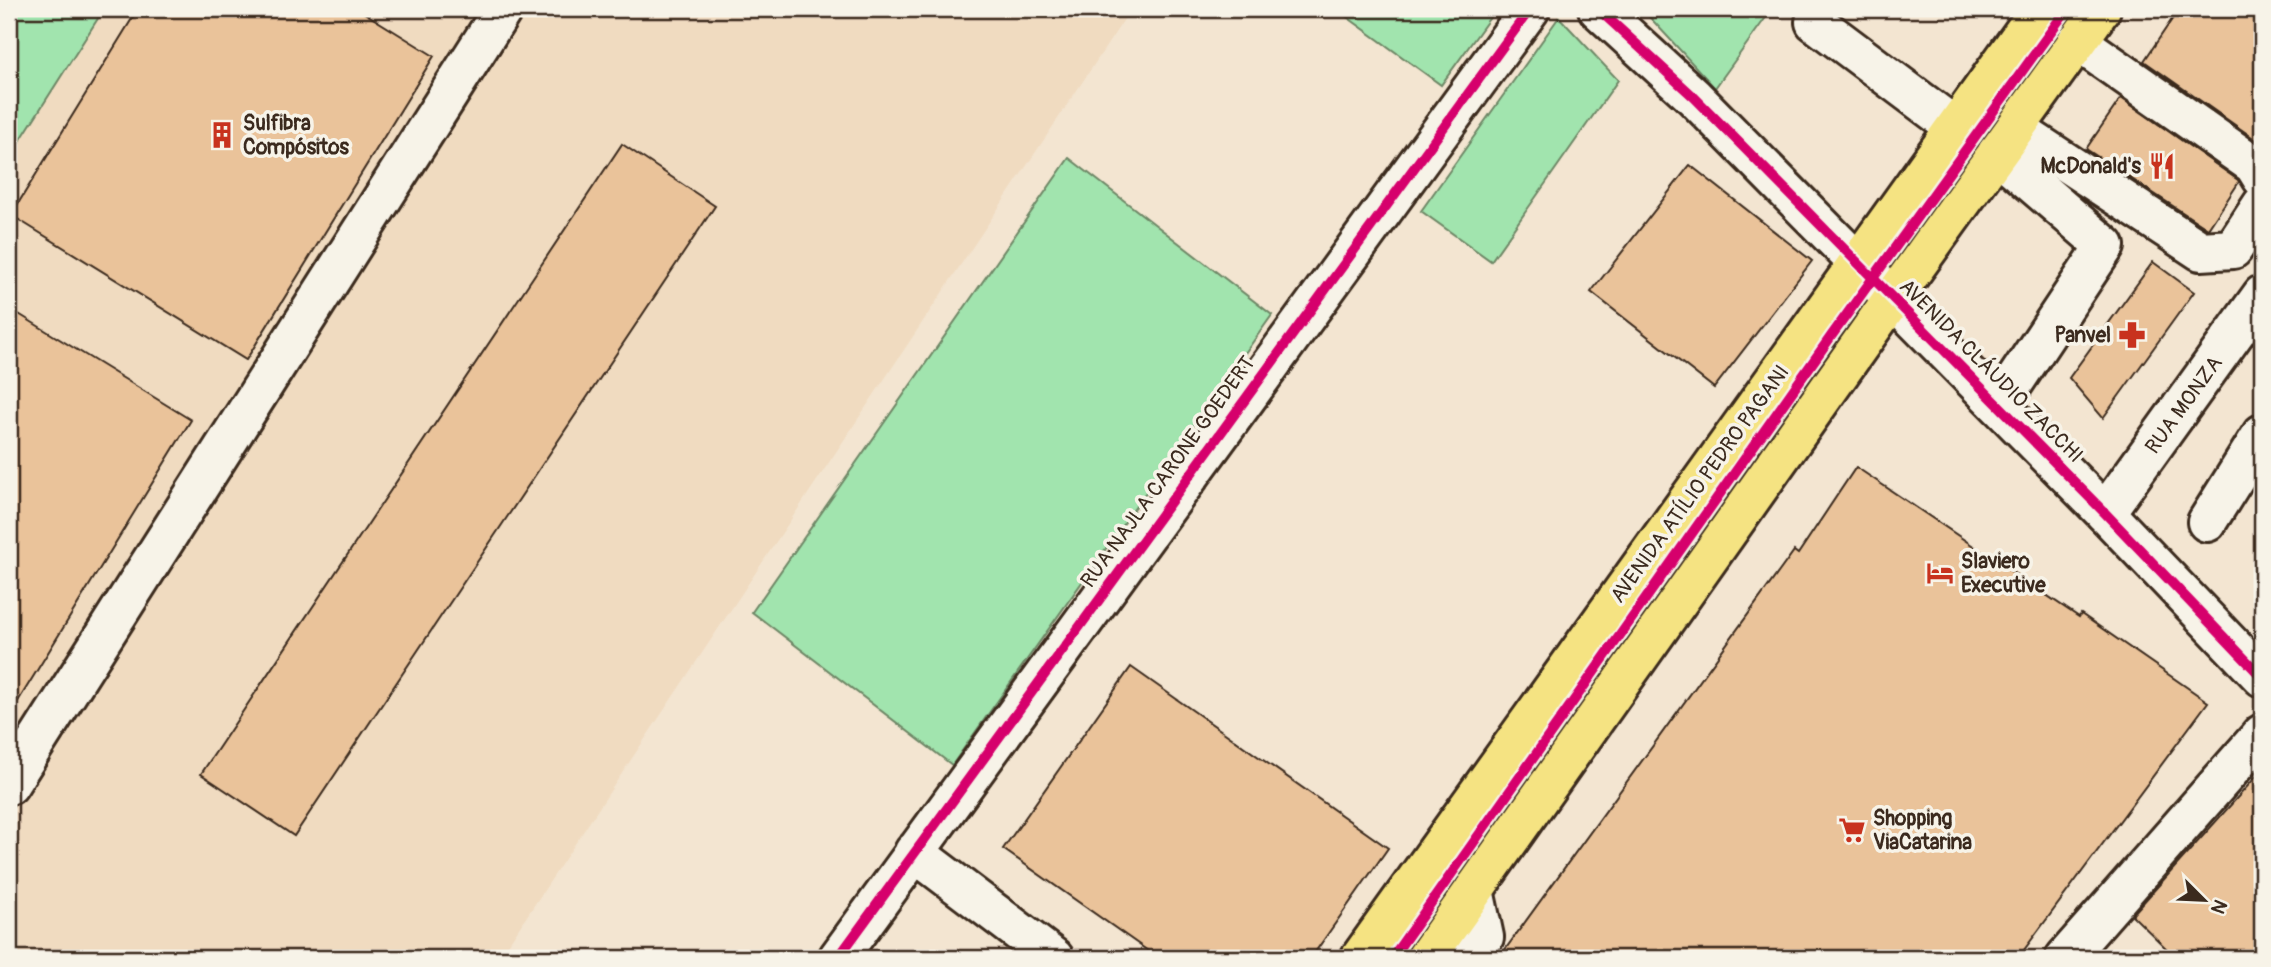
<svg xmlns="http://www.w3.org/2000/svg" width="2271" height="967" font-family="Pangolin,sans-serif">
<rect width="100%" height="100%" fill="#f3e5d1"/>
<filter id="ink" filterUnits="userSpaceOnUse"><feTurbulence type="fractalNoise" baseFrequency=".0143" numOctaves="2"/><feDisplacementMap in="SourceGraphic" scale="14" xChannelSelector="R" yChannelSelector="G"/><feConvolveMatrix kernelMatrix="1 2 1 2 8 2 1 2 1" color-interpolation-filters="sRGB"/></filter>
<g filter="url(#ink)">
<path fill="#f0dbc0" d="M 104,9 L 1131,9 L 499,958 L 9,958 L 9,158 Z"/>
<g fill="#a1e4ae" stroke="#6e8766" stroke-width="2">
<path d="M 9,9 L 104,9 L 9,158 Z"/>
<path d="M 1336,9 L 1496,9 L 1441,85 Z"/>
<path d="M 1642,9 L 1772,9 L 1715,88 Z"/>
<path d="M 1559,17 L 1618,80 L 1491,261 L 1421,211 Z"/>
<path d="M 1069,158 L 1272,315 L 952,765 L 752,612 Z"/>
</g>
<g fill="#eac39a" stroke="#3b2a1e" stroke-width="2">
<path d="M 138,9 L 358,9 L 434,56 L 246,360 L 11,215 Z"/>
<path d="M 2179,9 L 2262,9 L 2262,144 L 2144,61 Z"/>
<path d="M 2121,98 L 2238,180 L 2239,182 L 2208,229 L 2086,149 Z"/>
<path d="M 622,144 L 715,206 L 294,836 L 201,774 Z"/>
<path d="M 1690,165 L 1812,261 L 1714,388 L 1591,292 Z"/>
<path d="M 2153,262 L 2194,292 L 2103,418 L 2069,378 Z"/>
<path d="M 9,308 L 191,420 L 9,716 Z"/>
<path d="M 1856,467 L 2079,617 L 2081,614 L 2208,702 L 2018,958 L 1499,958 L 1794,551 L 1798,554 Z"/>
<path d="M 1131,667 L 1388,848 L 1311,958 L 1158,958 L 1003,849 Z"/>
<path d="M 2262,770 L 2262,958 L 2176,958 L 2132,915 Z"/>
</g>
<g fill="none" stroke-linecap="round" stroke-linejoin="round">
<defs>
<g id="minor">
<path d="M 1598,9 L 1694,97 L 2105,513 L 2262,677"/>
<path d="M 1815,22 L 1955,127"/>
<path d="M 2077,41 L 2254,165 L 2262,178"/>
<path d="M 2015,129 L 2201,251 L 2233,249 L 2262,205"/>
<path d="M 1997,153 L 2105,246 L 1999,405"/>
<path d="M 2105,513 L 2262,295"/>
<path d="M 2207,522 L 2262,434"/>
<path d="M 9,785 L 503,9"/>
<path d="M 914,852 L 1054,958"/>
<path d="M 838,958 L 1530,9"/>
<path d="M 1469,958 L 1484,937 L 1474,890"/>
<path d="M 2065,958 L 2262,734"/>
</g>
<g id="major">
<path d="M 1360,958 L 2040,9"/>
<path d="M 1426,958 L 1893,298 L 2101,9"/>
</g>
</defs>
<use href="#minor" stroke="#3b2a1e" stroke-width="44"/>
<use href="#major" stroke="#3b2a1e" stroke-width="44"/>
<use href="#minor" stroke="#f7f3e8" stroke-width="38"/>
<use href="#major" stroke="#f5e382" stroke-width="38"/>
<defs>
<g id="cycleway">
<path d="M 1598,9 L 1694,97 L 2105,513 L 2262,677"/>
<path d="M 838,958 L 1530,9"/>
<path d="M 1392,958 L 1832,335 L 2067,9"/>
</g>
</defs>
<use href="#cycleway" stroke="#f7f3e8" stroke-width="15"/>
<use href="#cycleway" stroke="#d6006c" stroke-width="10"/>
</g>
</g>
<defs>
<symbol id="building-bare" viewBox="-9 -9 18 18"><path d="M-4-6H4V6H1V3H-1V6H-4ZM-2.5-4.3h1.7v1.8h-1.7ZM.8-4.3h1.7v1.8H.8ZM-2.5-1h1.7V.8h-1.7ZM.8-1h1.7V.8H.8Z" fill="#c8321e" stroke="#f7f3e8" stroke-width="2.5" paint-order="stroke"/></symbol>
<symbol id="restaurant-bare" viewBox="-9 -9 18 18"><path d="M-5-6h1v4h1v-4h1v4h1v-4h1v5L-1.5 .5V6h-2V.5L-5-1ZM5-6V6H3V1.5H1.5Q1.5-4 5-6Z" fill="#c8321e" stroke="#f7f3e8" stroke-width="2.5" paint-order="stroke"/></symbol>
<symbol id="pharmacy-bare" viewBox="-9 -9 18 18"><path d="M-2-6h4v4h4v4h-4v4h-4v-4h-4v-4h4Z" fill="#c8321e" stroke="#f7f3e8" stroke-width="2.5" paint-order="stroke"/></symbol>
<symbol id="hotel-bare" viewBox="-9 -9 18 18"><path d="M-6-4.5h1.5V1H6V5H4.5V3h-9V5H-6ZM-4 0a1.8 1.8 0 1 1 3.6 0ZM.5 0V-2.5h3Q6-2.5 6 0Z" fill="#c8321e" stroke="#f7f3e8" stroke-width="2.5" paint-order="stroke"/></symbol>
<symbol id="supermarket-bare" viewBox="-9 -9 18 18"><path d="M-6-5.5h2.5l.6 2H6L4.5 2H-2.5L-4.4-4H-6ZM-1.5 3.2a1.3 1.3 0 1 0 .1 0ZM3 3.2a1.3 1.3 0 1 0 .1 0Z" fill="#c8321e" stroke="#f7f3e8" stroke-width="2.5" paint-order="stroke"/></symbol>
</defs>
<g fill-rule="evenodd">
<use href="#building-bare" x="203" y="116" width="38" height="38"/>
<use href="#restaurant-bare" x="2143" y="147" width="38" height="38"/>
<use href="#pharmacy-bare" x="2113" y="316" width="38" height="38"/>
<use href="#hotel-bare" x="1921" y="554" width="38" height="38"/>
<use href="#supermarket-bare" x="1833" y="811" width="38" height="38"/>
</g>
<g text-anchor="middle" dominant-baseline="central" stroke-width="7" stroke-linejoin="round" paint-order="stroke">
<g font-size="21" font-weight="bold" fill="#3b2a1e" stroke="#f7f3e8" text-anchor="start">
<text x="243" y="123">Sulfibra<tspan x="243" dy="24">Compósitos</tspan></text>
<text x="2141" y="166" text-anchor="end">McDonald's</text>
<text x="2111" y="335" text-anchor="end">Panvel</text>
<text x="1961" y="561">Slaviero<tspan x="1961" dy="24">Executive</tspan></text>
<text x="1873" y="818">Shopping<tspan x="1873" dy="24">ViaCatarina</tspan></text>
</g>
<g font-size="21" fill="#3b2a1e" stroke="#f7f3e8">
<text transform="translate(1991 371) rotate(45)">AVENIDA CLÁUDIO ZACCHI</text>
<text transform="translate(2184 405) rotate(-54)">RUA MONZA</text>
<text transform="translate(1168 472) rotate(-54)">RUA NAJLA CARONE GOEDERT</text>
<text transform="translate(1700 484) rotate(-54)">AVENIDA ATÍLIO PEDRO PAGANI</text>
</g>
</g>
<rect width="2271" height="967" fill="none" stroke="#f7f3e8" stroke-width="35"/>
<rect x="18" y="18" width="2236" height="932" fill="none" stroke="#3b2a1e" stroke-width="2.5" filter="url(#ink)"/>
<g transform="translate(2204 900) rotate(114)" stroke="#f7f3e8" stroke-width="5" paint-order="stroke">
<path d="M0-5L12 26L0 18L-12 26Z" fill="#3b2a1e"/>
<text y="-10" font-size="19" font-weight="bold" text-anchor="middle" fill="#3b2a1e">N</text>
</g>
</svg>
